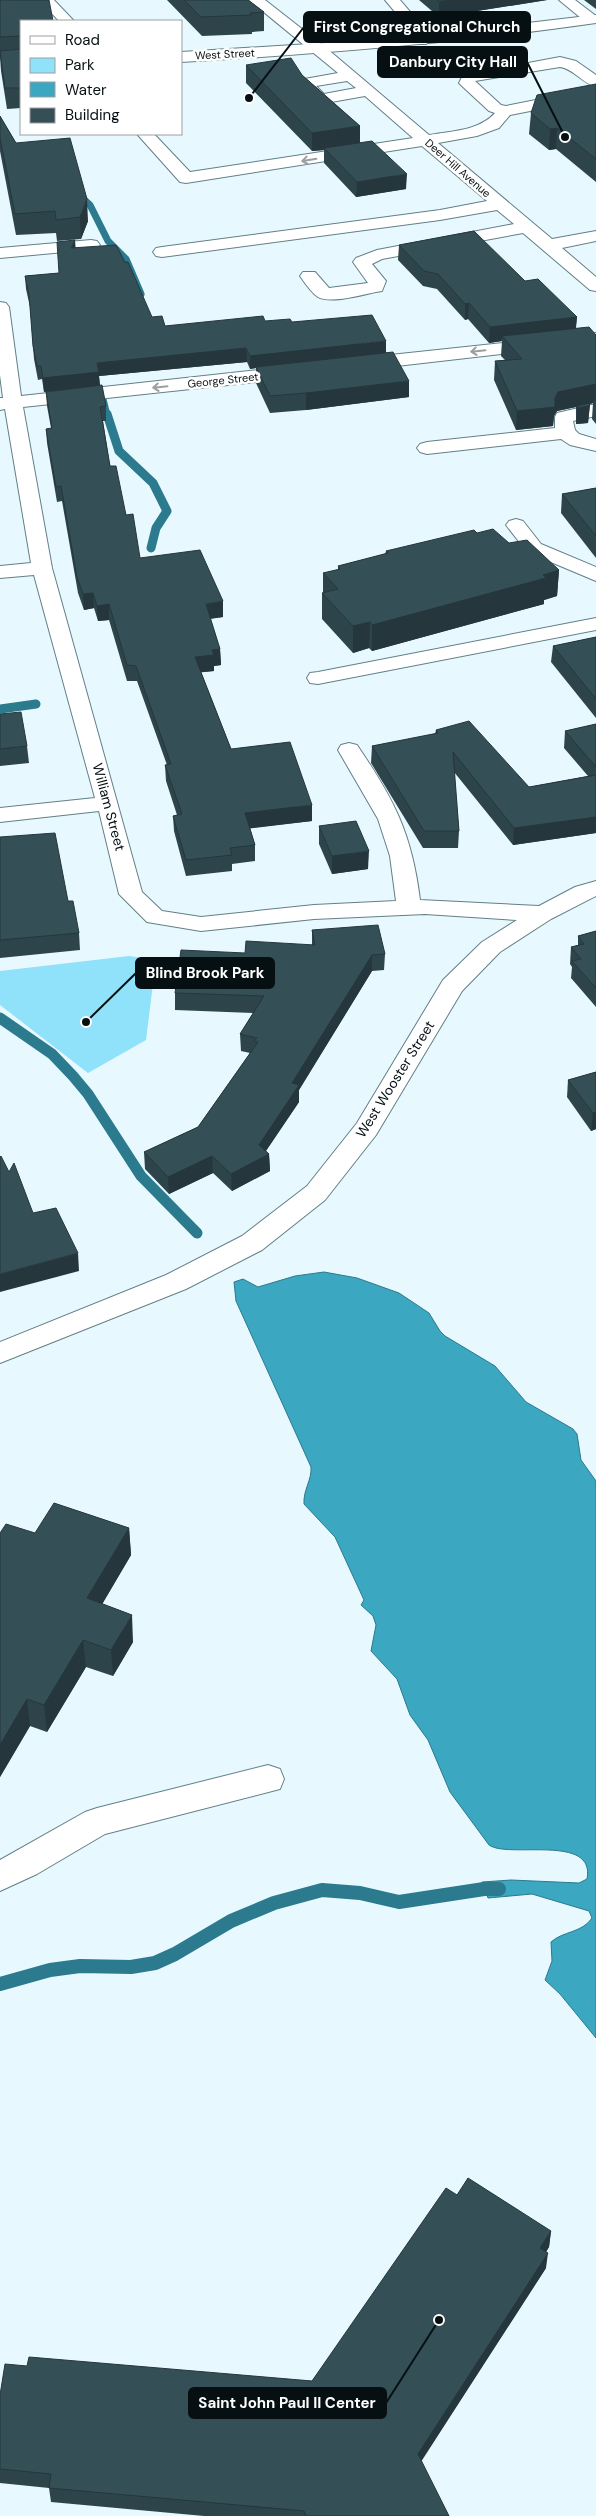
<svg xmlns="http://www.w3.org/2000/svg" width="596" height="2516" font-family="'DM Sans',sans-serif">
<rect width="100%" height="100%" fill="#e7f9ff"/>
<path fill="#8fe2f9" d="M 129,956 L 156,960 L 146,1040 L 88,1073 L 0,1005 L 0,971 Z"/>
<path fill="#3ba7c1" stroke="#2b7a8d" d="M 324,1272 L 357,1278 L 399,1293 L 429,1313 L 440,1331 L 445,1336 L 495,1366 L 526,1402 L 573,1429 L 577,1434 L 581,1460 L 596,1481 L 596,2038 L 560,1994 L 545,1980 L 552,1961 L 551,1942 C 563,1931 582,1933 592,1918 L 589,1911 L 532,1894 L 488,1898 L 482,1882 L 511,1880 L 579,1883 L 587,1879 C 596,1833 508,1859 489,1845 L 450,1792 L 428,1740 L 410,1715 L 397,1679 L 371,1651 L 376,1625 L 373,1616 L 361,1605 L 364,1600 L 335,1537 L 304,1504 C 303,1490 312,1480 311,1467 L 236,1301 L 234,1282 L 243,1279 L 258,1287 L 295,1276 Z"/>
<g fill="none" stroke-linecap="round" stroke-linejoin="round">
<g stroke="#2b7a8d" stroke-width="7">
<path d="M 77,193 L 90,205 L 108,241 L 126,259 L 141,294"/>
<path d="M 103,399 L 107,415"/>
</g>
<g stroke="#2b7a8d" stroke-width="9">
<path d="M 107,414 L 119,451 L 153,483 L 167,511 L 156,528 L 151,548"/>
<path d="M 0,709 L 36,704"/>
</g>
<path stroke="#2b7a8d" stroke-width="11" d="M 0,1018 L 52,1054 L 73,1076 L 88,1094 L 141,1176 L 197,1233"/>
<path stroke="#2b7a8d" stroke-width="14" d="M 0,1984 L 50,1970 L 80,1966 L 131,1967 L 155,1963 L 175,1954 L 231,1921 L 274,1903 L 322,1890 L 360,1893 L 399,1902 L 484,1889 L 499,1889"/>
<defs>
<g id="minor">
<path d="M 39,0 L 54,0 L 74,21 L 59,21 Z"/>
<path d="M 249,0 L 265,0 L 325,47 L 429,135 C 451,131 479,131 495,113 L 489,111 L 462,86 L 459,83 L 463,75 L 560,57 L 576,61 L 596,75 L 596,87 C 582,83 574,69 560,67 L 475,81 L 501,105 L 506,106 L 596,88 L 596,98 L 510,115 L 499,128 L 477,136 L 438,143 L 552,239 L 596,231 L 596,241 L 562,248 L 596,277 L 596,291 L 590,290 L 523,233 L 382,259 L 372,264 L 386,281 L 382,291 L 376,292 C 362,295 330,304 318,297 C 312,293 304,282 300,276 L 303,272 L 315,272 L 329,288 L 368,283 L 353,262 L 356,258 L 377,250 L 514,224 L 497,210 L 440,220 L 162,257 L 156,256 L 153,252 L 156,248 L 162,247 L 440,210 L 487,201 L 422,146 L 186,183 L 180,182 L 137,134 L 154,134 L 190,172 L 413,138 L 365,96 L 320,104 C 311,101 302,91 296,83 L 299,80 L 338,73 ZM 347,81 L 356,88 L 324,94 L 316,86 Z"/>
<path d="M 385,0 L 400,0 L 418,21 L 429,41 L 426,44 L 416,44 L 406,25 Z"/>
<path d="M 559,0 L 575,0 L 596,16 L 596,23 L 587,23 Z"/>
<path d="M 91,240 L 97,241 L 100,245 L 97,249 L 0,258 L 0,248 Z"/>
<path d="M 0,302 L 6,303 L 9,307 L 21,396 L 294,366 L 301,368 L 303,372 L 301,376 L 294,378 L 23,407 L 52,568 L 142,892 L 162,911 L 201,917 L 314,905 L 396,901 L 390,856 L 378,819 L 338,750 L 341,745 L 349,743 L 357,745 C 394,799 412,834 420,900 L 539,906 L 575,887 L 596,881 L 596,896 L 551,919 L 500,952 L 462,991 L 376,1135 L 325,1200 L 262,1250 L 186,1289 L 0,1363 L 0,1342 L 166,1275 L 242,1236 L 307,1186 L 357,1123 L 443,980 L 482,942 L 517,920 L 425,914 L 314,919 L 201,931 L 147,922 L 119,894 L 99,811 L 0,822 L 0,808 L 95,798 L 34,575 L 0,578 L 0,566 L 31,563 L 5,409 L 0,410 L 0,398 L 3,398 L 0,375 Z"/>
<path d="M 596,333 L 596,343 L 362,370 L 355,368 L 353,364 L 355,360 L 362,358 Z"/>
<path d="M 596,404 L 596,416 L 573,421 L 575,430 L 579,434 L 596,439 L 596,451 L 570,445 L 561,439 L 427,454 L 420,452 L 417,448 L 420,444 L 427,442 L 555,428 L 555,417 L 557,413 Z"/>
<path d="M 516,519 L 523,521 L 541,544 L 596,567 L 596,581 L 527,552 L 506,525 L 509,521 Z"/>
<path d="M 596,618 L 596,630 L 318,684 L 310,683 L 307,678 L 310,673 L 318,672 Z"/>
<path d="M 268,1765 L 280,1769 L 284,1779 L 280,1789 L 105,1834 L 37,1874 L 0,1891 L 0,1860 L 85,1812 L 97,1808 Z"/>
</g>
<path id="major" d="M 596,15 L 596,23 C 458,43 320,54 181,62 L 181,52 L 389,39 Z"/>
</defs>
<use href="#minor" stroke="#637f87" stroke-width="2"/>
<use href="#major" stroke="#637f87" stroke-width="2"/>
<use href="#minor" fill="#fff" fill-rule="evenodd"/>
<use href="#major" fill="#fff" fill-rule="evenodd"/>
</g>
<g fill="#2e444b">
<path d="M 0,0 L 21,21 L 21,108 L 7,109 L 1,71 L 0,57 Z"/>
<path d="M 167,0 L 248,0 L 264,12 L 264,31 L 252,32 L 252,34 L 202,36 Z"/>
<path d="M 419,0 L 547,0 L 439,17 Z"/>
<path d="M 584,0 L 596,0 L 596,9 Z"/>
<path d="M 246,65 L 302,75 L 360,126 L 360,143 L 406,189 L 356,197 L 324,163 L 324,150 L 312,151 L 246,83 Z"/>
<path d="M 596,84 L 596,182 L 556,149 L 549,150 L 529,134 L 531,113 Z"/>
<path d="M 0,116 L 16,143 L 88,221 L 81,239 L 57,241 L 56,233 L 16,235 L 0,151 Z"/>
<path d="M 75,240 L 75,248 L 152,317 L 165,326 L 265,321 L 292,322 L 386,352 L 409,397 L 306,410 L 270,413 L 256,383 L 256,368 L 250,369 L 247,362 L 99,376 L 100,386 L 44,392 L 42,379 L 38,380 L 34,359 L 30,307 L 26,289 L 25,276 L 59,273 Z"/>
<path d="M 399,245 L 525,281 L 577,317 L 576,328 L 596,335 L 596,424 L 592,419 L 593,403 L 590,404 L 588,423 L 576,424 L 576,407 L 557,411 L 554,416 L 553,426 L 516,430 L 494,380 L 495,361 L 505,360 L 501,356 L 502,341 L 489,343 L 468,319 L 465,320 L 437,289 L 423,286 L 398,260 Z"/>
<path d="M 46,392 L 106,406 L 106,421 L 103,421 L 110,466 L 140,558 L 223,617 L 210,619 L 220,649 L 221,665 L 214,666 L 214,671 L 201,672 L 231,749 L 312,821 L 250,828 L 255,845 L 255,861 L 232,864 L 232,871 L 186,876 L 174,831 L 173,816 L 177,815 L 166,781 L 165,765 L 167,765 L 137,681 L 127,681 L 109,620 L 98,621 L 94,608 L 84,610 L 78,593 L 62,501 L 57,502 L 47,443 L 46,429 L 51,428 L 47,406 Z"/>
<path d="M 596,488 L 596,558 L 561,513 L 562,494 Z"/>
<path d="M 477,533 L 509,543 L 559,570 L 557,596 L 544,600 L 544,604 L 372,651 L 369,648 L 353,653 L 322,619 L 322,593 L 323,593 L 323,573 L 338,570 L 338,566 L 385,554 L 386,551 Z"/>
<path d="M 596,637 L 596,718 L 551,662 L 553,646 Z"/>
<path d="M 0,714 L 27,746 L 29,763 L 0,766 Z"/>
<path d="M 596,724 L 596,833 L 513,845 L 454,772 L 459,831 L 458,848 L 423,848 L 371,763 L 372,746 L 435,734 L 436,730 L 529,787 L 588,776 L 564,748 L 565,731 Z"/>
<path d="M 319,826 L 368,869 L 332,874 L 319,844 Z"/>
<path d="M 0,837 L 68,901 L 79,933 L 80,950 L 0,958 Z"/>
<path d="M 312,930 L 385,954 L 384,970 L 372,971 L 299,1090 L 299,1102 L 266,1151 L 269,1154 L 270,1171 L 232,1191 L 213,1173 L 169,1194 L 145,1169 L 144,1152 L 198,1127 L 250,1053 L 241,1051 L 240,1034 L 253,1013 L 175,1010 L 175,993 L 245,953 L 312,945 Z"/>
<path d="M 596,931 L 596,1007 L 571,978 L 572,967 L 570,964 L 571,947 L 578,945 L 578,936 Z"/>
<path d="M 596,1072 L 596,1129 L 591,1131 L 567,1097 L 568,1080 Z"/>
<path d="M 129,1528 L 131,1555 L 102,1604 L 133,1642 L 113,1676 L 86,1667 L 47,1732 L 30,1726 L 0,1777 L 0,1533 L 35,1533 Z"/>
<path d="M 457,2195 L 551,2231 L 549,2247 L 546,2252 L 546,2268 L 421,2461 L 449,2516 L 204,2516 L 51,2502 L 49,2488 L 0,2483 L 0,2395 L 27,2366 L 312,2381 Z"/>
</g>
<g fill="#25373d">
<path d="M 450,0 L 547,0 L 439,17 L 439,2 Z"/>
<path d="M 360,126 L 360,144 L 324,148 L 324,150 L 312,151 L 312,133 Z"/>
<path d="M 557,128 L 556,149 L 549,150 L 550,129 Z"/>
<path d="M 407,174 L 406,189 L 356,197 L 357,182 Z"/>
<path d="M 87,199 L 88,221 L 81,239 L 80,217 Z"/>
<path d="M 75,240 L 76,253 L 71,248 Z"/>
<path d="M 469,303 L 468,319 L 465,320 L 465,304 Z"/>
<path d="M 577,317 L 575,333 L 502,336 L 502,341 L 489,343 L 490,327 Z"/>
<path d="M 386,341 L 386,354 L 256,367 L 256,368 L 250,369 L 250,356 Z"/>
<path d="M 246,348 L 247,362 L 99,376 L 100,386 L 44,392 L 43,378 L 97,363 Z"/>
<path d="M 409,381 L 409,397 L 306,410 L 306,393 Z"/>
<path d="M 596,384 L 596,402 L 593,399 L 593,403 L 590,404 L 588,423 L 576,424 L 577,408 L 590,404 L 557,411 L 554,416 L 553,426 L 516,430 L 517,411 L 555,398 L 558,392 Z"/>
<path d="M 559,570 L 557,596 L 544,600 L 544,604 L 372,651 L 372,625 Z"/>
<path d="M 93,593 L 94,608 L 84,610 L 83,594 Z"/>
<path d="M 223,601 L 223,617 L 206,619 L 206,604 Z"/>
<path d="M 109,604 L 109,620 L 98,621 L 97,606 Z"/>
<path d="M 370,622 L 369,648 L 353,653 L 353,626 Z"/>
<path d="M 220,649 L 221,665 L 214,666 L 214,671 L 195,673 L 195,657 L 212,650 Z"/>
<path d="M 312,805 L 312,821 L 245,829 L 245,813 Z"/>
<path d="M 596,817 L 596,833 L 513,845 L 514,828 Z"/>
<path d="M 369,851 L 368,869 L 332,874 L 332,856 Z"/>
<path d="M 372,955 L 372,971 L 299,1090 L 299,1102 L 261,1158 L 269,1154 L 270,1171 L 232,1191 L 231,1174 L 259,1145 L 292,1083 Z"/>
<path d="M 596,1112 L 596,1129 L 591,1131 L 593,1113 Z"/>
<path d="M 212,1156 L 213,1173 L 169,1194 L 168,1177 Z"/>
<path d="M 78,1253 L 79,1271 L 0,1292 L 0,1274 Z"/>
<path d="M 129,1528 L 131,1555 L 90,1625 L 87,1598 Z"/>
<path d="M 132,1615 L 133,1642 L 113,1676 L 111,1650 Z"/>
<path d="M 83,1640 L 86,1667 L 47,1732 L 44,1705 Z"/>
<path d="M 27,1699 L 30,1726 L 0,1777 L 0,1745 Z"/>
<path d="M 551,2231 L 549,2247 L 538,2264 L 540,2248 Z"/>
<path d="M 548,2253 L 546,2268 L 417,2468 L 418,2454 Z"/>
</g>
<g fill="#354f57" stroke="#25373d">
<path d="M 0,0 L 49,0 L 53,21 L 21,21 L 21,38 L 19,36 L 0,37 Z"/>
<path d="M 184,0 L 248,0 L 264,12 L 250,13 L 251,15 L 201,17 Z"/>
<path d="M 437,0 L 450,0 L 439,2 Z"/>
<path d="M 21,42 L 21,88 L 5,88 L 0,51 L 21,49 Z"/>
<path d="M 291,58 L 302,75 L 360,126 L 312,133 L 246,65 Z"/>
<path d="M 596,84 L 596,159 L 557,128 L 550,129 L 531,113 L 537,95 Z"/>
<path d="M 0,116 L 16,143 L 70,138 L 87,199 L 80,217 L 56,220 L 55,211 L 15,214 L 0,138 Z"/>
<path d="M 372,141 L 407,174 L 357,182 L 324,148 Z"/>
<path d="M 474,231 L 525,281 L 538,279 L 577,317 L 490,327 L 469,303 L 465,304 L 438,274 L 424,271 L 399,245 Z"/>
<path d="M 75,240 L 71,248 L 116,245 L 125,262 L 128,262 L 152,317 L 162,316 L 165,326 L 263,316 L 265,321 L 290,319 L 292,322 L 372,315 L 386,341 L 250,356 L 246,348 L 97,363 L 99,372 L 43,378 L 41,366 L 37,366 L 33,346 L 29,294 L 25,276 L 59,273 L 57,242 Z"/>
<path d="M 589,327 L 596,335 L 596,384 L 558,392 L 555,398 L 555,407 L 517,411 L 495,361 L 522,359 L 502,336 Z"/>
<path d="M 393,352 L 409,381 L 306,393 L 270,396 L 256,367 Z"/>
<path d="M 102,385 L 106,406 L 100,407 L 110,466 L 116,466 L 126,515 L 133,514 L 140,558 L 200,550 L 223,601 L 206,604 L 220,649 L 212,650 L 214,655 L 195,657 L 231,749 L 290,742 L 312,805 L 245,813 L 255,845 L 230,848 L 232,855 L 186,860 L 173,816 L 182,814 L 165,765 L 171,764 L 136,666 L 127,665 L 109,604 L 97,606 L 93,593 L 83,594 L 77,577 L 61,486 L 56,487 L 46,429 L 52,428 L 46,392 Z"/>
<path d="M 590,403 L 589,406 L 577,408 L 577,406 Z"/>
<path d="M 596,488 L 596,536 L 562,494 Z"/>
<path d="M 493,529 L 509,543 L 527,540 L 559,570 L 543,575 L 546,578 L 372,625 L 370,622 L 353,626 L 322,593 L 338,589 L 323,573 L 340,569 L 338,566 L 388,553 L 386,551 L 474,530 L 477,533 Z"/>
<path d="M 596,637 L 596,699 L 553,646 Z"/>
<path d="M 21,712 L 27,746 L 0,749 L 0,714 Z"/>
<path d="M 469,721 L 529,787 L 596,775 L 596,817 L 514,828 L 453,752 L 459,831 L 424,831 L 372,746 L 438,733 L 436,730 Z"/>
<path d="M 596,724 L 596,767 L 565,731 Z"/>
<path d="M 356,821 L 369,851 L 332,856 L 319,826 Z"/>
<path d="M 55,833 L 68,901 L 73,901 L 79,933 L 0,940 L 0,837 Z"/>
<path d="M 378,925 L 385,954 L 372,955 L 292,1083 L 299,1085 L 259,1145 L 269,1154 L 231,1174 L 212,1156 L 168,1177 L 144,1152 L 198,1127 L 258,1042 L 254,1041 L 257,1038 L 240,1034 L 264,996 L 175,993 L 181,950 L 245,953 L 246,941 L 315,945 L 312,930 Z"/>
<path d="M 596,931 L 596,988 L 572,961 L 581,959 L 571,947 L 584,944 L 578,936 Z"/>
<path d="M 596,1072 L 596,1112 L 593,1113 L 568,1080 Z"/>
<path d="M 1,1156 L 9,1172 L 14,1163 L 33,1213 L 56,1208 L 78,1253 L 0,1274 L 0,1157 Z"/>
<path d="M 54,1503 L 129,1528 L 87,1598 L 132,1615 L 111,1650 L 83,1640 L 44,1705 L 27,1699 L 0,1745 L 0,1533 L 6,1524 L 35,1533 Z"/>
<path d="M 468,2178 L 551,2231 L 540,2248 L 548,2253 L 418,2454 L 449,2516 L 306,2516 L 304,2511 L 49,2488 L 51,2474 L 0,2469 L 0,2395 L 5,2364 L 27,2366 L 29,2357 L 312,2381 L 446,2188 L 457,2195 Z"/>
</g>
<defs><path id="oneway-shaft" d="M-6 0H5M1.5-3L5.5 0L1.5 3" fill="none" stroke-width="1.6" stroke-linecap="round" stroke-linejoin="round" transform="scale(1.25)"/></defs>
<g stroke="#9b9fa1">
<use href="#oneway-shaft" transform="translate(309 160) rotate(171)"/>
<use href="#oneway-shaft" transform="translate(478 351) rotate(174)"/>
<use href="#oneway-shaft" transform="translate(160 387) rotate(174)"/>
</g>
<g text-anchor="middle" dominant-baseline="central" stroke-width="5" stroke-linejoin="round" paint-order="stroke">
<g font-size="11" fill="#061013" stroke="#fff">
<text transform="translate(225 54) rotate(-3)">West Street</text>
<text transform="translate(458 168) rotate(41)">Deer Hill Avenue</text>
<text transform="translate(223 380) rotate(-6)">George Street</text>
</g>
<g font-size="14" fill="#061013" stroke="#fff">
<text transform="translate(109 807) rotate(75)">William Street</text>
<text transform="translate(395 1079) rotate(-58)">West Wooster Street</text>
</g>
</g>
<path fill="none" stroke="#061013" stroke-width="2" d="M249 98L304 27M565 137L527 62M86 1022L136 973M439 2320L386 2403"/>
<g fill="#061013" stroke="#fff" stroke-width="2">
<circle cx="249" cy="98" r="5"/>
<circle cx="565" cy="137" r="5"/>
<circle cx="86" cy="1022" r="5"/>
<circle cx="439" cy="2320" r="5"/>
</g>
<g fill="#061013" stroke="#061013" stroke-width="2">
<rect x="304" y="12" width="226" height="30" rx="5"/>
<rect x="378" y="47" width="149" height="30" rx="5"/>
<rect x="136" y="958" width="138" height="30" rx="5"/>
<rect x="189" y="2388" width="197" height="30" rx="5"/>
</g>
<g font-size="15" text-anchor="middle" font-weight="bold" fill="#fff">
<text x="417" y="32">First Congregational Church</text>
<text x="453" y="67">Danbury City Hall</text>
<text x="205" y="978">Blind Brook Park</text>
<text x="287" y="2408">Saint John Paul II Center</text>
</g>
<rect x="20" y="20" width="162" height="115" fill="#ffffff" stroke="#9b9fa1"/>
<rect x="30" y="36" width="25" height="8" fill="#ffffff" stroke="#9b9fa1"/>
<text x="65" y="45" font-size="15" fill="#061013">Road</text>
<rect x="30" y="58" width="25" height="15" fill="#8fe2f9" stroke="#9b9fa1"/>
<text x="65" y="70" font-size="15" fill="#061013">Park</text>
<rect x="30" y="82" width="25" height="15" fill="#3ba7c1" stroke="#9b9fa1"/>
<text x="65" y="95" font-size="15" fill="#061013">Water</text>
<rect x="30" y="108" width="25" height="15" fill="#354f57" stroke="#9b9fa1"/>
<text x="65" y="120" font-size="15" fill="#061013">Building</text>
</svg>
